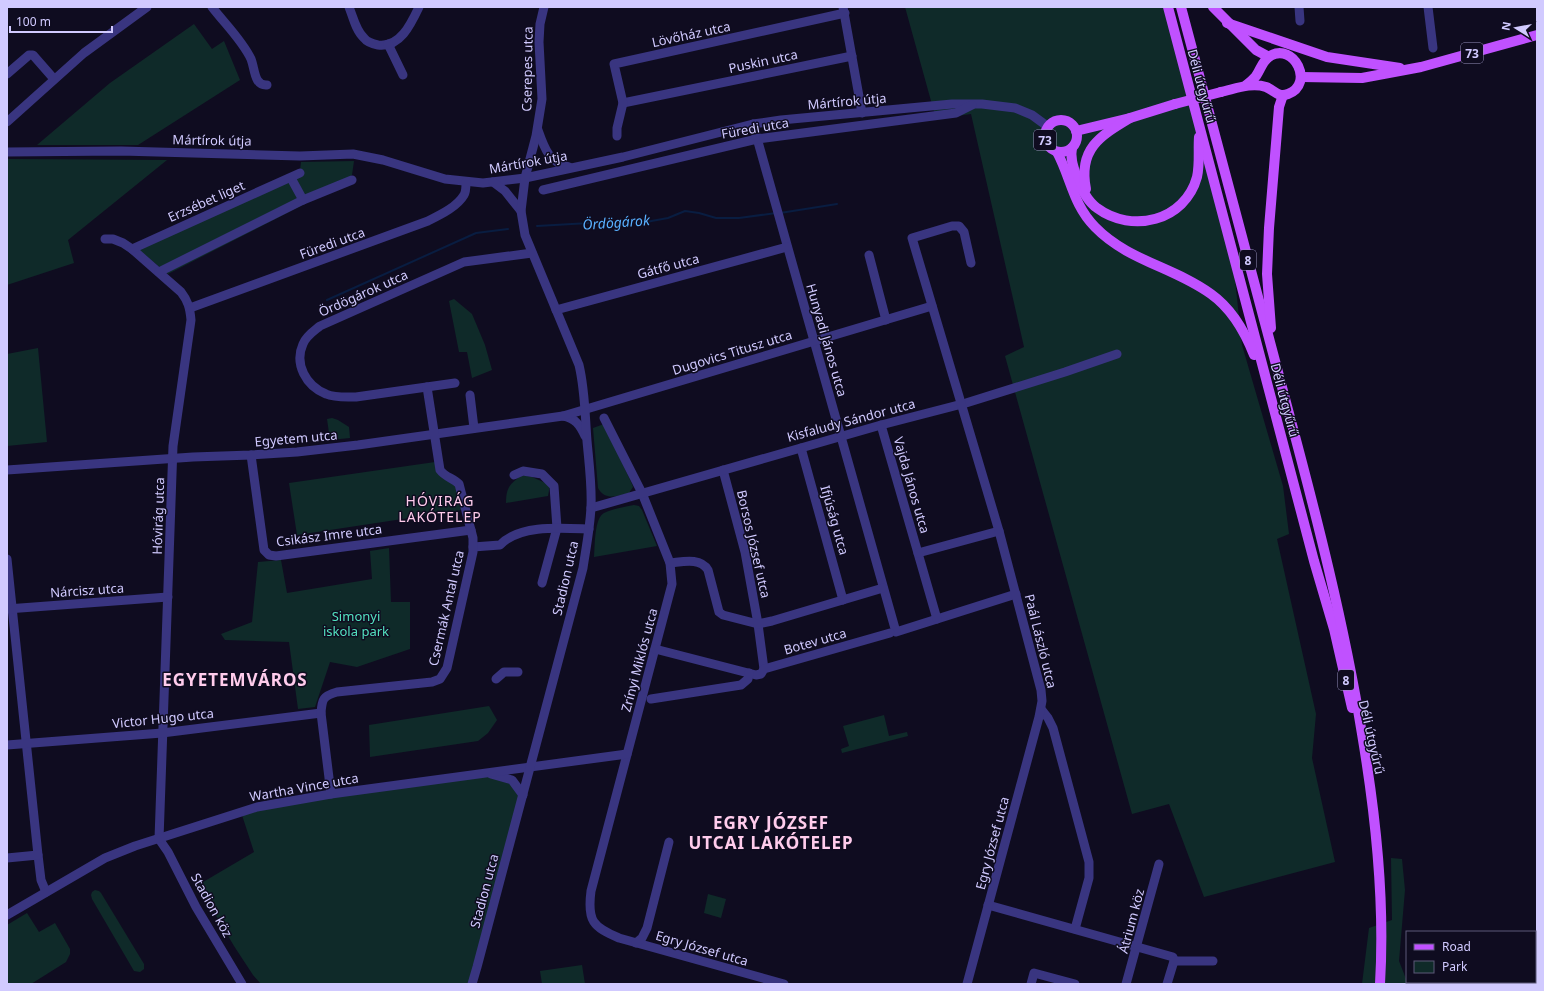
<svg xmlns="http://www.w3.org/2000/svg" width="1544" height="991" font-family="'Noto Sans',sans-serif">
<rect width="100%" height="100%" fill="#0f0c20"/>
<g fill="#0f2a29">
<path d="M 905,7 L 1172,7 L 1234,270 L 1242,345 L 1283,486 L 1289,534 L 1277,539 L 1316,714 L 1312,758 L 1335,862 L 1204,897 L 1169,804 L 1132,814 L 1005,356 L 1024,347 L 971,114 L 936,119 Z"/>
<path d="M 194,24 L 212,49 L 224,41 L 240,80 L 138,145 L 37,145 L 110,83 Z"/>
<path d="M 7,159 L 167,160 L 68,240 L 74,263 L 7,285 Z"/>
<path d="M 354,161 L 352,175 L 326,193 L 168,274 L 134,246 L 300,171 L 301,162 Z"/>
<path d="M 454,299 L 472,314 L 485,345 L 492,370 L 472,378 L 467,352 L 459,352 L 449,301 Z"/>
<path d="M 38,348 L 47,442 L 7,446 L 7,354 Z"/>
<path d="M 332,418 L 338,420 L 349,427 L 350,438 L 330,440 L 327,419 Z"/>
<path d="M 604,424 L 632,484 L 633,487 L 629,493 C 617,496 605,501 598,488 L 593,428 Z"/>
<path d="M 435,462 L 457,486 L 462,510 L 297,535 L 289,483 Z"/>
<path d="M 522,475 L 532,477 L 550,485 L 548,496 L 506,503 C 506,487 510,484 522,475 Z"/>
<path d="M 634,505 L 639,506 L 642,510 L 657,546 L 594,557 C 595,547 594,518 604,513 C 612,509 624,507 634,505 Z"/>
<path d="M 389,548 L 391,602 L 410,602 L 410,649 L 357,667 L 330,662 L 315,707 L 298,709 L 289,642 L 225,640 L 221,634 L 252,622 L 258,562 L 281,560 L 287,593 L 372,579 L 370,551 Z"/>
<path d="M 489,706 L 497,720 L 488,733 L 478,741 L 370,757 L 369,725 Z"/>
<path d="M 884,715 L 889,736 L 907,732 L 908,736 L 842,753 L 841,749 L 849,746 L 843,726 Z"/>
<path d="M 486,773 L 512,780 L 523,795 L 472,984 L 261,984 L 253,975 L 234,946 L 198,885 L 254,852 L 241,812 Z"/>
<path d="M 1391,858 L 1402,859 L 1405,890 L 1399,961 L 1408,984 L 1362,984 L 1369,928 L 1392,920 Z"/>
<path d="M 95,890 L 99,891 L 101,893 L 144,964 L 144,969 L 140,972 L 134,971 L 92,899 L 91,895 L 92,892 Z"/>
<path d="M 708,894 L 726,899 L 721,918 L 704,913 Z"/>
<path d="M 27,913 L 39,932 L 55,923 L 70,949 L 70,954 L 66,962 L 31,984 L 7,984 L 7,925 Z"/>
<path d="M 582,965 L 585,984 L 542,984 L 540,971 Z"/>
</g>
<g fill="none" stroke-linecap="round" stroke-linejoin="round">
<g stroke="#091d41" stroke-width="2">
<path d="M 780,213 L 837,204"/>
<path d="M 537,226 L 607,222 L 630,223 L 646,222 L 668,218 L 685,211 L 699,213 L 716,218 L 739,218 L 776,213"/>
<path d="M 327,300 L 476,233 L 508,229"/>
</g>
<g stroke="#393580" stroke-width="9">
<path d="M 212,7 C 225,24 242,40 251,59 C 255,69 254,86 267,85"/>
<path d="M 349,7 C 353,17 356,31 364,38 C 367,42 373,44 378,45 C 400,48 411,24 419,7"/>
<path d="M 843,7 L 862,113"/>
<path d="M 1299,7 L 1300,21"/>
<path d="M 1428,7 L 1433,48"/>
<path d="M 388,44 L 403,75"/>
<path d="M 7,74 L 29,55 L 33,55 L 54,79"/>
<path d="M 623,103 L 852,56"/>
<path d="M 7,122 L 84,53 L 147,7"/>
<path d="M 753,124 L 896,632 L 1016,594"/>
<path d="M 538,130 C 544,147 549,163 569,167"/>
<path d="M 617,136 L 617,128 L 623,103 L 614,64 L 845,13"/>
<path d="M 7,152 L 121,151 L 300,156 L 353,154 L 383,160 L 445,179 L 483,183 L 525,178 L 623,157 L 753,124 L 781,120 L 952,104 L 982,104 L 1015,108 L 1032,115 L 1047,126"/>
<path d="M 291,178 L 303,200"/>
<path d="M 493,182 L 505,191 L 521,211"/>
<path d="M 543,190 L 757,139 L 956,113 L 972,105"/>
<path d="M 105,239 L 113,239 L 123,243 L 132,249 L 181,292 C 188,301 190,308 191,320 L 173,446 L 159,839"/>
<path d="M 132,249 L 300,173"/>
<path d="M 869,255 L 886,320"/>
<path d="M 159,272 L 303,200 L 352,180"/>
<path d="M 190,308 L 428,221 C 440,215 457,207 464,195 C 466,192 466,186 466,182"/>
<path d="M 556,310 L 787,247"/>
<path d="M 455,383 L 356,397 C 346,397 335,398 326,394 C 306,386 294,364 303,344 C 306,336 314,331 320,326 L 464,262 L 532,253"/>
<path d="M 470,395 L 474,428"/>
<path d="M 563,416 C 575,418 580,425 585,436"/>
<path d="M 604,418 L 642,493 L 670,563 L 672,584 L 591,891 C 587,921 593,927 619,938 L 784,984"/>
<path d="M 881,425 L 937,619"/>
<path d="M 801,448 L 843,600"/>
<path d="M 251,455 L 264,550 L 269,555 L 276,556 L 471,530"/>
<path d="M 7,470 L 193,457 L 251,455 L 297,452 L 358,445 L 563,416 L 932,306"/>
<path d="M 723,470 L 745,552 L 758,624 L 764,669"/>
<path d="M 514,475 L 523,471 L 542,474 L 554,486 L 557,528 L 542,583"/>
<path d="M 591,508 L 881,425 L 966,403 L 1065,372 L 1117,354"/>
<path d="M 473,547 L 500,545 C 519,524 563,528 589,529"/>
<path d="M 918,553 L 999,531"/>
<path d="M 7,559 L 38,855 L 41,880 L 46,892"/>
<path d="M 670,563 C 682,562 700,557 708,570 L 719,612 L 723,615 L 758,624 L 772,621 L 883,588"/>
<path d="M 7,609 L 168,597"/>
<path d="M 655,649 L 756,675 L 761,674 L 764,669 L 890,633"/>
<path d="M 496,679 L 504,672 L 518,672"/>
<path d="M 651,699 L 741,685 L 748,679 L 749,673"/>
<path d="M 1041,709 L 1048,718 L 1053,728 L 1089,862 L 1089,878 L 1075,929"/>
<path d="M 7,745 L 162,733 L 321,713"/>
<path d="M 491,774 L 512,780 L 523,795"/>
<path d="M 331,794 L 321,713 C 322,699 323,696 337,692 L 432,682 L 440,679 L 447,668 L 473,552 L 473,538 L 459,484 C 453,478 445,477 440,470 L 427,387"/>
<path d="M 159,839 L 168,852 L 196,907 L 242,984"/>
<path d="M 7,858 L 38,855"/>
<path d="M 988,905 L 1173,957 L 1174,961 L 1167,984"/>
<path d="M 7,915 L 105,858 L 135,846 L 257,807 L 331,794 L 627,754"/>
<path d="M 636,943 L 642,938 L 647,928 L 669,842"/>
<path d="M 1174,961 L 1213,961"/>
<path d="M 472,984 L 477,967 L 583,568 C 586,548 590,528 591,507 C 592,485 589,463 587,441 C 585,415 585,390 579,365 L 525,235 L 521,211 L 525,178 L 536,136 L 542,99 L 539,42 L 540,24 L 544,7"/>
<path d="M 967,984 L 1039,717 L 1042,701 L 1041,690 L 999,531 L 912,238 L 952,226 L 959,226 L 964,232 L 971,263"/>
<path d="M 1031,984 L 1034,973 L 1075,984"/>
<path d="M 1126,984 L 1159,864"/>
</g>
<g stroke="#c051ff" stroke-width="10">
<path d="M 1168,7 L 1314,561 L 1334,629 L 1352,708"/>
<path d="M 1181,7 C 1216,140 1251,273 1287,406 C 1316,514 1344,623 1362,734 C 1376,817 1385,900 1380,984"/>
<path d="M 1213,7 L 1256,50 L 1269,57"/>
<path d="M 1227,23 L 1327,57 L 1400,68"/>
<path d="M 1301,77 L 1362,78 L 1421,67 L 1537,35"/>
<path d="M 1221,92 C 1235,89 1251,82 1266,87 C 1274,90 1278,98 1288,94 C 1315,84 1294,42 1270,56 C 1262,61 1261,69 1256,76 C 1253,80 1249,83 1245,86"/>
<circle cx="1061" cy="136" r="16"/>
<path d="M 1076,131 L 1130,118 L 1175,104"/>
<path d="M 1072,148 C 1070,157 1073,166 1076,175 C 1080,186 1087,201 1097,208 C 1132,234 1185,221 1197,177 C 1200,164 1198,150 1199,137"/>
<path d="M 1057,152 C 1071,178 1073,205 1095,227 C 1128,261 1174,267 1211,294 C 1232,309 1245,332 1254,355"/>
<path d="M 1086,189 C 1078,149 1100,136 1130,118"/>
<path d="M 1271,328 L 1267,274 L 1269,228 L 1279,107 L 1283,95"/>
</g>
<path stroke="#c051ff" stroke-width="10" d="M 1175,104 L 1221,92"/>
</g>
<g text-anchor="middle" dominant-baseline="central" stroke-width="3" stroke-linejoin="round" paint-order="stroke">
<g fill="#0f0c20" stroke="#9791bc" stroke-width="1">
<rect x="1461" y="43" width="22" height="20" rx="3"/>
<rect x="1034" y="130" width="22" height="20" rx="3"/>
<rect x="1240" y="250" width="16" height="20" rx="3"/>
<rect x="1338" y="670" width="16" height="20" rx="3"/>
</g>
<g font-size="12" font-weight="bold" fill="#d1caff">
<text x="1472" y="53">73</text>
<text x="1045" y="140">73</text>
<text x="1248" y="260">8</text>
<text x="1346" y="680">8</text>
</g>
<g font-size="13" fill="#d1caff" stroke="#0f0c20">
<text transform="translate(691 34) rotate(-12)">Lövőház utca</text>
<text transform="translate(763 61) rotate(-12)">Puskin utca</text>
<text transform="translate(527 69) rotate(-89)">Cserepes utca</text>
<text transform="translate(1202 86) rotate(75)">Déli útgyűrű</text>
<text transform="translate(847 101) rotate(-5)">Mártírok útja</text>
<text transform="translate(755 128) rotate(-10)">Füredi utca</text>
<text transform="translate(212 140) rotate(1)">Mártírok útja</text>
<text transform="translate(528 162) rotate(-10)">Mártírok útja</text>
<text transform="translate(206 201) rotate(-24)">Erzsébet liget</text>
<text transform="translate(332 243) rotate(-20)">Füredi utca</text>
<text transform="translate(668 266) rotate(-15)">Gátfő utca</text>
<text transform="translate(363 293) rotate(-24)">Ördögárok utca</text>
<text transform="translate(827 340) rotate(74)">Hunyadi János utca</text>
<text transform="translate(732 352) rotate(-17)">Dugovics Titusz utca</text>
<text transform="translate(1285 400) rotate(75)">Déli útgyűrű</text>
<text transform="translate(851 420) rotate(-15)">Kisfaludy Sándor utca</text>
<text transform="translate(296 438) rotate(-5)">Egyetem utca</text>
<text transform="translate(912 485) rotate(74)">Vajda János utca</text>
<text transform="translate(158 516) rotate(-88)">Hóvirág utca</text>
<text transform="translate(835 520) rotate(74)">Ifjúság utca</text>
<text transform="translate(329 535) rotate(-7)">Csikász Imre utca</text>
<text transform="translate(754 544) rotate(77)">Borsos József utca</text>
<text transform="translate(565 578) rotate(-77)">Stadion utca</text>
<text transform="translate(87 590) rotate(-4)">Nárcisz utca</text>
<text transform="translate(446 608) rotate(-77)">Csermák Antal utca</text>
<text transform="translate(815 641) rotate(-16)">Botev utca</text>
<text transform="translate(1041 641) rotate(76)">Paál László utca</text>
<text transform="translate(639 660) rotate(-75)">Zrínyi Miklós utca</text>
<text transform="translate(163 718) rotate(-6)">Victor Hugo utca</text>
<text transform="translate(1372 737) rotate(77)">Déli útgyűrű</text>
<text transform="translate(304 787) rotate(-10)">Wartha Vince utca</text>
<text transform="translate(992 843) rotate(-75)">Egry József utca</text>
<text transform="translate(484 891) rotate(-75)">Stadion utca</text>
<text transform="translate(212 905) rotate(61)">Stadion köz</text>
<text transform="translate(1131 921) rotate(-75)">Átrium köz</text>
<text transform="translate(702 948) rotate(16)">Egry József utca</text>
</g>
<g font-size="13" fill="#53e2c0" stroke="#0f0c20">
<text x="356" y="616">Simonyi<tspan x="356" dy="15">iskola park</tspan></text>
</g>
<g font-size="14" font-style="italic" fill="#58b0ff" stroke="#0f0c20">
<text transform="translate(616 222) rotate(-4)">Ördögárok</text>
</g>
<g font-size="14" letter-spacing="1" fill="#ffccec" stroke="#0f0c20">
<text x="440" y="500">HÓVIRÁG<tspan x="440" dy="16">LAKÓTELEP</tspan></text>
</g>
<g font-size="17" font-weight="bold" letter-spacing="1" fill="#ffccec" stroke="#0f0c20">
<text x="235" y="679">EGYETEMVÁROS</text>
<text x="771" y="822">EGRY JÓZSEF<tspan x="771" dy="20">UTCAI LAKÓTELEP</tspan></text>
</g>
</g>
<rect width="1544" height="991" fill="none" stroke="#d1caff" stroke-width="16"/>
<rect x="1406" y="931" width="130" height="52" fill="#0f0c20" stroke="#5d5879"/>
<rect x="1414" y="944" width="20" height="6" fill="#c051ff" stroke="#5d5879"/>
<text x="1442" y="951" font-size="12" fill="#d1caff">Road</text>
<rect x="1414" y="961" width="20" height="12" fill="#0f2a29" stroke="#5d5879"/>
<text x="1442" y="971" font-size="12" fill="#d1caff">Park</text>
<g transform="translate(1516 28) rotate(281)" stroke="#0f0c20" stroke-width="3" paint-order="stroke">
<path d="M0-3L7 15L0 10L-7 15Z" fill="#d1caff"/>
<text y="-6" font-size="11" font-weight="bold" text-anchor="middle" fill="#d1caff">N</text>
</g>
<path d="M10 26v6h102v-6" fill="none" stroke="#d1caff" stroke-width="2"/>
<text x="16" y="26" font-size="12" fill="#d1caff" stroke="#0f0c20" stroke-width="3" paint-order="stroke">100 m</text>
</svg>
